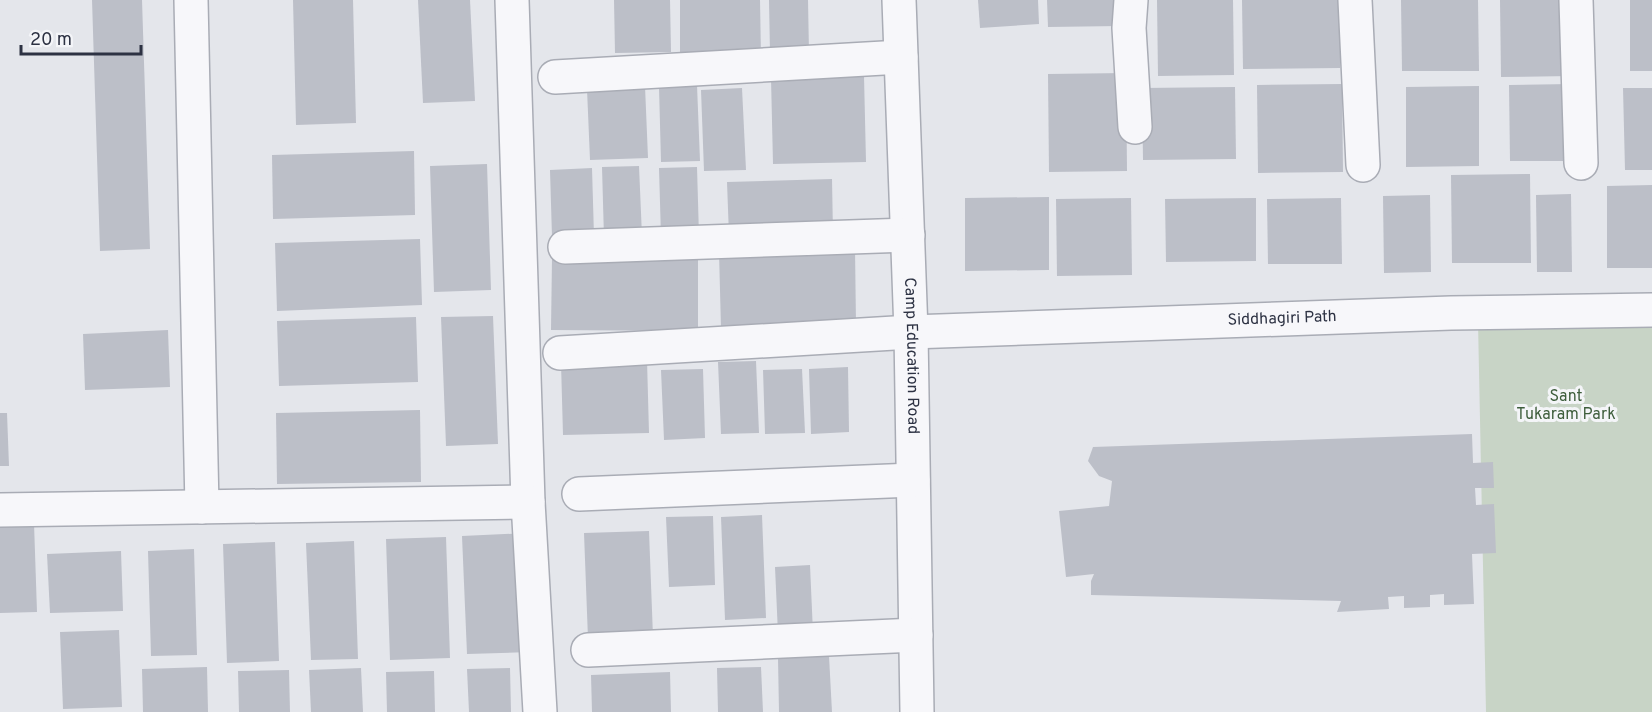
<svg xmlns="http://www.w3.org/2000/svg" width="1652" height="712" font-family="Overpass,sans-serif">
<rect width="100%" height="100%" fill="#e4e6eb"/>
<path fill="#c8d4c6" d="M 1652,317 L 1652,712 L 1486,712 L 1478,322 Z"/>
<g fill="#bcbfc8">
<path d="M 92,0 L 142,0 L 150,249 L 100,251 Z"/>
<path d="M 293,0 L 353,0 L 356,123 L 296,125 Z"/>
<path d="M 418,0 L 470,0 L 475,101 L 423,103 Z"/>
<path d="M 614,0 L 670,0 L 671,52 L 615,53 Z"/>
<path d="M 680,0 L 760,0 L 761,58 L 680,60 Z"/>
<path d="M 769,0 L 808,0 L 809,53 L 770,53 Z"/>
<path d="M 978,0 L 1038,0 L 1039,24 L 980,28 Z"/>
<path d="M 1047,0 L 1118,0 L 1119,26 L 1048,27 Z"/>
<path d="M 1157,0 L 1233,0 L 1234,75 L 1158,76 Z"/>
<path d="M 1242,0 L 1340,0 L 1340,68 L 1243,69 Z"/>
<path d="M 1401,0 L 1478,0 L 1479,71 L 1402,71 Z"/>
<path d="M 1500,0 L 1570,0 L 1572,76 L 1501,77 Z"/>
<rect x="1630" y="0" width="22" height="71"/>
<path d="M 1126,73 L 1127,171 L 1049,172 L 1048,74 Z"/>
<path d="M 864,76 L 866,162 L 773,164 L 771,78 Z"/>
<path d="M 1342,84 L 1343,172 L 1258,173 L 1257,85 Z"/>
<path d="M 1571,84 L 1572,161 L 1510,161 L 1509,85 Z"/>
<path d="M 697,85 L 700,161 L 661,162 L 659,87 Z"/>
<path d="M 645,86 L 648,158 L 590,160 L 587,89 Z"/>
<path d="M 1479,86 L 1479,166 L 1406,167 L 1406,87 Z"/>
<path d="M 1235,87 L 1236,159 L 1143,160 L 1142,88 Z"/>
<path d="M 742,88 L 746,170 L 704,171 L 701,90 Z"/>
<path d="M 1623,88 L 1652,88 L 1652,170 L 1625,170 Z"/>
<path d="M 414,151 L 415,215 L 273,219 L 272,155 Z"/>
<path d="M 487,164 L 491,290 L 434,292 L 430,166 Z"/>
<path d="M 639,166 L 642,236 L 604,238 L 602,167 Z"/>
<path d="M 697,167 L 699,236 L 661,237 L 659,168 Z"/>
<path d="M 592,168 L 594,236 L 552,237 L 550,170 Z"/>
<path d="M 1530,174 L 1531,263 L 1452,263 L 1451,175 Z"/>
<path d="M 832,179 L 833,234 L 729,236 L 727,182 Z"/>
<path d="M 1652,185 L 1652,268 L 1607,268 L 1607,186 Z"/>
<path d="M 1571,194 L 1572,272 L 1537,272 L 1536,195 Z"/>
<path d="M 1430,195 L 1431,272 L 1384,273 L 1383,196 Z"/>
<path d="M 1049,197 L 1049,270 L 965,271 L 965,198 Z"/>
<path d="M 1131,198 L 1132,275 L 1057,276 L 1056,199 Z"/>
<path d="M 1256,198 L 1256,261 L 1166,262 L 1165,199 Z"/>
<path d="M 1341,198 L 1342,264 L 1268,264 L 1267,199 Z"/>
<path d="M 420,239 L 422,305 L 277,311 L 275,243 Z"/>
<path d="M 855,248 L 856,325 L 721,328 L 719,252 Z"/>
<path d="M 552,258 L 698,259 L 698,331 L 551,330 Z"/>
<path d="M 493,316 L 498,444 L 446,446 L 441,317 Z"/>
<path d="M 416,317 L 418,382 L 279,386 L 277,321 Z"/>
<path d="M 168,330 L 170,387 L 85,390 L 83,334 Z"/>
<path d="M 647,360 L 649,433 L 563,435 L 561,363 Z"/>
<path d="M 756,361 L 759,433 L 721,434 L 718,362 Z"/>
<path d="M 848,367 L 849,432 L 811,434 L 809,369 Z"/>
<path d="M 703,369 L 705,438 L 664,440 L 661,370 Z"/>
<path d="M 802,369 L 805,433 L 765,434 L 763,370 Z"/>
<path d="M 420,410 L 421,482 L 277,484 L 276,413 Z"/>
<path d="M 0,413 L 7,413 L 9,466 L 0,466 Z"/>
<path d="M 1472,434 L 1473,463 L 1493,462 L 1494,488 L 1475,488 L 1476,505 L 1494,504 L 1496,553 L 1472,554 L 1474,604 L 1444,605 L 1444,594 L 1430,595 L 1430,607 L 1404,608 L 1404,596 L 1388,597 L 1389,609 L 1337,612 L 1341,601 L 1091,595 L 1091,581 L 1094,574 L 1066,577 L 1059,511 L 1109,506 L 1112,481 L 1099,476 L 1088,461 L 1093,447 Z"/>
<path d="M 762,515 L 766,618 L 725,620 L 721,517 Z"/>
<path d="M 713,516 L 715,585 L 669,587 L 666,517 Z"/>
<path d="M 34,523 L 37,612 L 0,613 L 0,524 Z"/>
<path d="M 649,531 L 653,637 L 588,639 L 584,533 Z"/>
<path d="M 527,533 L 530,652 L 467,654 L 462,536 Z"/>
<path d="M 446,537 L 450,658 L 390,660 L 386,539 Z"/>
<path d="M 354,541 L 358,659 L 311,660 L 306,543 Z"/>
<path d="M 275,542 L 279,661 L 227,663 L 223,544 Z"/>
<path d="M 194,549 L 197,655 L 151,656 L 148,551 Z"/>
<path d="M 121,551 L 123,611 L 50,613 L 47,554 Z"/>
<path d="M 810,565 L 813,633 L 778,634 L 775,567 Z"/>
<path d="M 119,630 L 122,707 L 63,709 L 60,632 Z"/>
<path d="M 829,656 L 832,712 L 779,712 L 778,658 Z"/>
<path d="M 207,667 L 208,712 L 143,712 L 142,669 Z"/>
<path d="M 761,667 L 763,712 L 718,712 L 717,668 Z"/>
<path d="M 361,668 L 363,712 L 311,712 L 309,670 Z"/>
<path d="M 510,668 L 511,712 L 469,712 L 467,669 Z"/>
<path d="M 289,670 L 290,712 L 239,712 L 238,671 Z"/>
<path d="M 434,671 L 435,712 L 387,712 L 386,672 Z"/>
<path d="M 670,672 L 671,712 L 592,712 L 591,675 Z"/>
</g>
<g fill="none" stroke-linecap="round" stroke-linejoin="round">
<defs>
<g id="minor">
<path d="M 191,0 L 202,507"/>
<path d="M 512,0 L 528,502 L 540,712"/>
<path id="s1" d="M 899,0 L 911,332 L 917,712"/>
<path d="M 1131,0 L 1129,28 L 1135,127"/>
<path d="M 1355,0 L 1363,165"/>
<path d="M 1576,0 L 1581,163"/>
<path d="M 555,77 L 901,57"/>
<path d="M 565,247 L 908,235"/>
<path id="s2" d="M 560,353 L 911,332 L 1451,313 L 1652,310"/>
<path d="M 579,494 L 913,480"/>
<path d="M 0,510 L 528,502"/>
<path d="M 588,650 L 916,635"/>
</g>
</defs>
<use href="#minor" stroke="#a9acb5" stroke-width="36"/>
<use href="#minor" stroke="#f7f7fa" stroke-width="33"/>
</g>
<g text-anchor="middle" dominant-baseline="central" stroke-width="6" stroke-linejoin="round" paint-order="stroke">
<g font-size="16" fill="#2d3243" stroke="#f4f5f8">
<text stroke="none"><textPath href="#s2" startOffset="723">Siddhagiri Path</textPath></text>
<text stroke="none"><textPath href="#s1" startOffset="356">Camp Education Road</textPath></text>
</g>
<g font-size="16" fill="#3d5d3b" stroke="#f4f5f8">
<text x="1566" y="397">Sant<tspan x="1566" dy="18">Tukaram Park</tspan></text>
</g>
</g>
<path d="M21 45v9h120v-9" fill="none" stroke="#2d3243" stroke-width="3"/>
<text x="30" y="45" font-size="18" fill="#2d3243" stroke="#f4f5f8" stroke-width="4.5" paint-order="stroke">20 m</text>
</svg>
